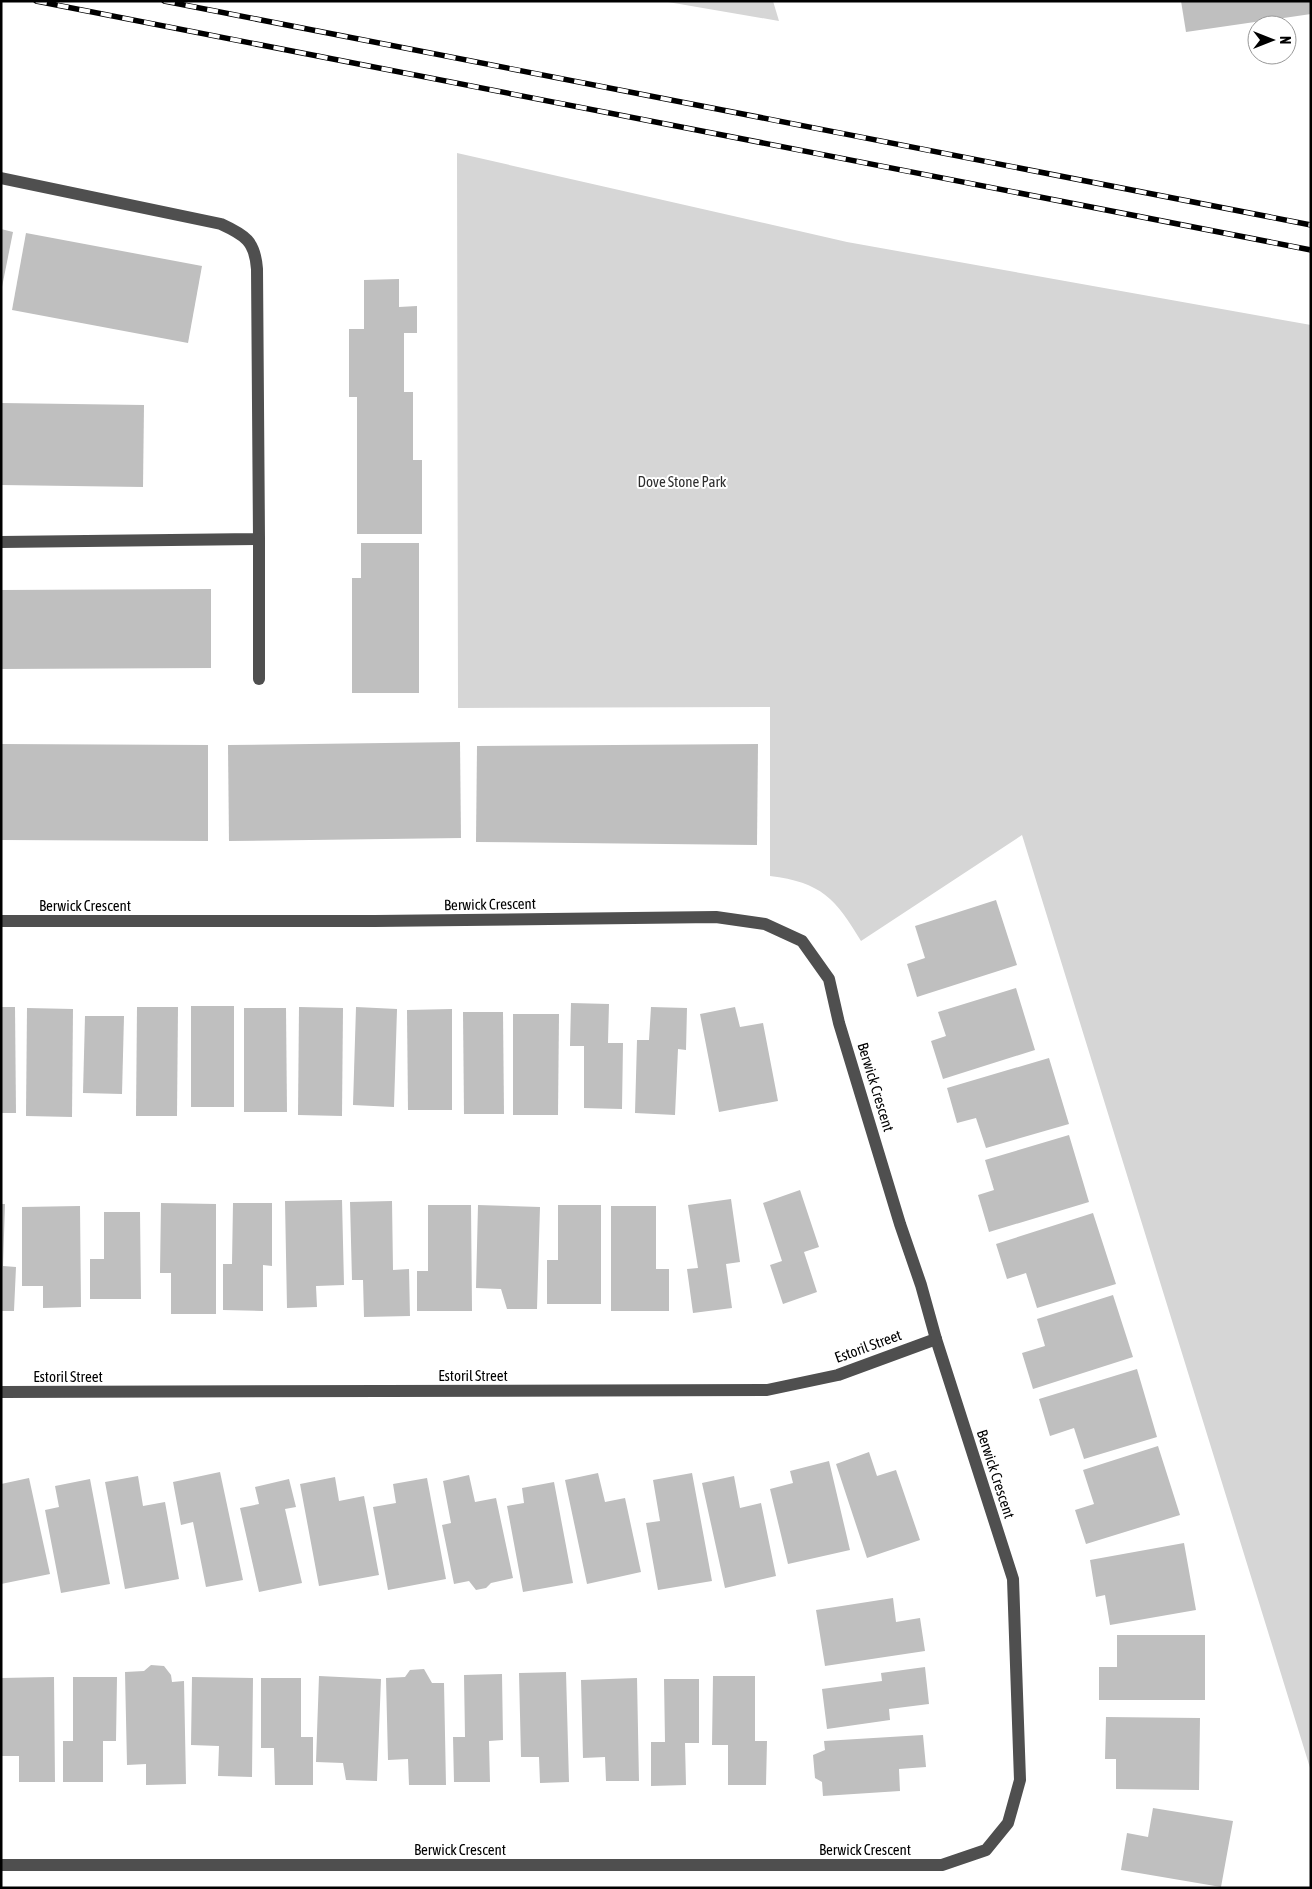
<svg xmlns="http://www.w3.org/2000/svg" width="1312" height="1889" font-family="'Asap Condensed',sans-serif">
<rect width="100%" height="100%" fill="#fff"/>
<g fill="#d6d6d6">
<path d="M 662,1 L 773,1 L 779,21 Z"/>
<path d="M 457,153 L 847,242 L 1311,325 L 1311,1771 L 1022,835 L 861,941 C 836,899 821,882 770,876 L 770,707 L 458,708 Z"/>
</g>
<g fill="#bfbfbf">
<path d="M 1181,1 L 1311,1 L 1311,14 L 1186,32 Z"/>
<path d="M 1,229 L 13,232 L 2,287 L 1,287 Z"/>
<path d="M 26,233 L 202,266 L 188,343 L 12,310 Z"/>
<path d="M 399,279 L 399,307 L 417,306 L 417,333 L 404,333 L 404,392 L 413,392 L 413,460 L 422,460 L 422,534 L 357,534 L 357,397 L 349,397 L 349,329 L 364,329 L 364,280 Z"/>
<path d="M 1,403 L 144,405 L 143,487 L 1,485 Z"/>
<path d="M 361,543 L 419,543 L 419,693 L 352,693 L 352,578 L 361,578 Z"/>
<path d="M 211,589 L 211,668 L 1,669 L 1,590 Z"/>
<path d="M 460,742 L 461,838 L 229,841 L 228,745 Z"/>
<path d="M 1,744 L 208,745 L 208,841 L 1,840 Z"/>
<path d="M 758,744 L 757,845 L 476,842 L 477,746 Z"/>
<path d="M 996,900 L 1017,965 L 917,997 L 907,964 L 925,958 L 915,926 Z"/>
<path d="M 1016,988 L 1035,1050 L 943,1079 L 931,1041 L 946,1036 L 938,1012 Z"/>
<path d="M 571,1003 L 609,1004 L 608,1043 L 623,1043 L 622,1109 L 584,1108 L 584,1046 L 570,1046 Z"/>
<rect x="191" y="1006" width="43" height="101"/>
<path d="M 1,1007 L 15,1007 L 16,1113 L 1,1113 Z"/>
<path d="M 137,1007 L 178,1007 L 177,1116 L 136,1116 Z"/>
<path d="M 299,1007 L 343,1008 L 342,1116 L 298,1115 Z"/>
<path d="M 356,1007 L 397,1009 L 394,1107 L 353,1105 Z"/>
<path d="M 651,1007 L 687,1008 L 686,1050 L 678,1049 L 675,1115 L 635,1113 L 637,1040 L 649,1040 Z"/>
<path d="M 735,1007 L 740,1027 L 763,1023 L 778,1101 L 719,1112 L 700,1014 Z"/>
<path d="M 27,1008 L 73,1009 L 72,1117 L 26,1116 Z"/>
<path d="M 244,1008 L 286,1008 L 287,1112 L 244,1112 Z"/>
<path d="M 452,1009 L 452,1110 L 408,1110 L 407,1010 Z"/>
<path d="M 463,1012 L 503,1012 L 504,1114 L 464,1114 Z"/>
<path d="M 513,1014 L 559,1014 L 558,1115 L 513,1115 Z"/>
<path d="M 85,1016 L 124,1016 L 122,1094 L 83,1093 Z"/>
<path d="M 1049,1058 L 1069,1124 L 986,1148 L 976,1118 L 957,1123 L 947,1088 Z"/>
<path d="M 1069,1135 L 1089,1202 L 989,1232 L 978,1195 L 994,1190 L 985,1160 Z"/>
<path d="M 800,1190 L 819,1247 L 804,1252 L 817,1292 L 783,1304 L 770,1265 L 782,1261 L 763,1203 Z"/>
<path d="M 731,1199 L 740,1262 L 726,1264 L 732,1308 L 693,1313 L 687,1269 L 698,1268 L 688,1205 Z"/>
<path d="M 342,1200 L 344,1285 L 316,1286 L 317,1307 L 287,1308 L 285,1201 Z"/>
<path d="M 392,1201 L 393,1270 L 409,1269 L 410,1316 L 364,1317 L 363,1280 L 352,1280 L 350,1202 Z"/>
<path d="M 161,1203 L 216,1204 L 216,1314 L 171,1314 L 171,1273 L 160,1273 Z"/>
<path d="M 233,1203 L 272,1203 L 272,1266 L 263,1265 L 263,1311 L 223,1310 L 223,1264 L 232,1264 Z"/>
<path d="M 1,1204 L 5,1204 L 3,1266 L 16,1267 L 14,1311 L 1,1311 Z"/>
<path d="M 428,1205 L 471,1205 L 472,1311 L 417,1311 L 417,1271 L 428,1271 Z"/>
<path d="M 478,1205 L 540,1207 L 537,1309 L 507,1309 L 501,1289 L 476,1288 Z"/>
<path d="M 558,1205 L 601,1205 L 601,1304 L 547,1304 L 547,1260 L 558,1260 Z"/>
<path d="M 80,1206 L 81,1307 L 43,1308 L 43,1286 L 22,1286 L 22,1207 Z"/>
<path d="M 611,1206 L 656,1206 L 656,1269 L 669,1269 L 669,1311 L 611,1311 Z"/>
<path d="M 104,1212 L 140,1212 L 141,1299 L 90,1299 L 90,1259 L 104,1259 Z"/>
<path d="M 1093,1213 L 1116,1284 L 1037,1308 L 1026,1273 L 1007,1279 L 996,1244 Z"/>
<path d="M 1113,1295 L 1133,1357 L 1033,1389 L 1022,1353 L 1045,1346 L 1037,1319 Z"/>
<path d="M 1137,1369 L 1157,1437 L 1084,1459 L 1074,1428 L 1050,1436 L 1039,1399 Z"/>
<path d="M 1158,1446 L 1180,1515 L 1086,1544 L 1075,1510 L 1094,1504 L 1083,1470 Z"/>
<path d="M 869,1452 L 877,1476 L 896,1470 L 920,1540 L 867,1558 L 836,1464 Z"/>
<path d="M 829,1461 L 850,1550 L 788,1564 L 770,1489 L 793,1483 L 790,1471 Z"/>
<path d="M 220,1472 L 243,1580 L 206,1587 L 193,1522 L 181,1525 L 173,1482 Z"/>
<path d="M 598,1473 L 605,1502 L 625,1498 L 641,1572 L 587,1584 L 565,1480 Z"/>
<path d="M 692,1473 L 712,1581 L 658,1590 L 646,1523 L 660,1521 L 653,1480 Z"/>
<path d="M 469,1475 L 475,1502 L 496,1498 L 513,1578 L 491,1583 L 486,1588 L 476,1590 L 469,1581 L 454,1584 L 442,1525 L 451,1523 L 443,1481 Z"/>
<path d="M 138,1476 L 143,1506 L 165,1502 L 179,1579 L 125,1589 L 105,1482 Z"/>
<path d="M 734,1476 L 740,1508 L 761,1503 L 776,1576 L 725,1588 L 702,1483 Z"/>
<path d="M 335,1477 L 339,1501 L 364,1496 L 379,1575 L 319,1586 L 300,1484 Z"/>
<path d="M 29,1478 L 50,1574 L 1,1584 L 1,1484 Z"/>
<path d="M 427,1478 L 446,1579 L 388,1590 L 373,1507 L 396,1503 L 393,1484 Z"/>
<path d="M 90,1479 L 110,1584 L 61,1593 L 45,1510 L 59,1507 L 55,1486 Z"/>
<path d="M 289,1479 L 296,1507 L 285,1509 L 302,1583 L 259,1592 L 240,1508 L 259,1504 L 255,1487 Z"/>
<path d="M 554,1482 L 573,1583 L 523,1592 L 507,1506 L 524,1503 L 522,1488 Z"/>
<path d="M 1184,1543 L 1196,1610 L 1110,1625 L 1105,1595 L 1096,1597 L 1090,1560 Z"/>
<path d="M 893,1598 L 896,1622 L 920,1618 L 925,1651 L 825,1666 L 816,1610 Z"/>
<path d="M 1117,1635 L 1205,1635 L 1205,1700 L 1099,1700 L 1099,1667 L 1117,1667 Z"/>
<path d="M 151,1665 L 164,1666 L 171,1675 L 172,1682 L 184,1681 L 186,1784 L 146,1785 L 146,1764 L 127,1765 L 125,1672 L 144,1671 Z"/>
<path d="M 925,1667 L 929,1704 L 889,1709 L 890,1720 L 827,1729 L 822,1689 L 882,1681 L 881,1673 Z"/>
<path d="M 424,1669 L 432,1683 L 444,1683 L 446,1785 L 409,1785 L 408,1759 L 388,1760 L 386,1678 L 405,1677 L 410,1670 Z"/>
<path d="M 566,1672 L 569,1782 L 540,1783 L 539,1757 L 521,1757 L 519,1673 Z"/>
<path d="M 502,1674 L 503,1740 L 489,1741 L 490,1782 L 454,1782 L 453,1737 L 465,1737 L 464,1675 Z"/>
<path d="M 319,1676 L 381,1679 L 377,1781 L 346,1780 L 343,1763 L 316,1762 Z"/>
<path d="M 713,1676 L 755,1676 L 755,1741 L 767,1741 L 766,1785 L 728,1785 L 728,1745 L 712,1745 Z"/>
<path d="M 54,1677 L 55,1782 L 19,1782 L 19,1756 L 1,1756 L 1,1678 Z"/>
<path d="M 73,1677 L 117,1677 L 116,1741 L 103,1741 L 103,1782 L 63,1782 L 63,1741 L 73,1741 Z"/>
<path d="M 192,1677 L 253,1678 L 252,1777 L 218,1776 L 219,1746 L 191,1745 Z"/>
<path d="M 261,1678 L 301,1678 L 301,1737 L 313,1737 L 313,1785 L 275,1785 L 274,1748 L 261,1748 Z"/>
<path d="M 637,1678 L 639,1781 L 606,1781 L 605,1757 L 583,1758 L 581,1680 Z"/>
<path d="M 664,1679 L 699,1679 L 699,1743 L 685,1743 L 686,1785 L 651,1786 L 651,1742 L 665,1742 Z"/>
<path d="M 1106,1717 L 1200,1718 L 1199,1790 L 1116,1789 L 1116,1759 L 1105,1759 Z"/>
<path d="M 923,1735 L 926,1767 L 899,1769 L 900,1791 L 823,1796 L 822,1782 L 815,1778 L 813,1755 L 825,1750 L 824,1741 Z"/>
<path d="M 1153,1808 L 1233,1821 L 1221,1887 L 1121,1870 L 1127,1833 L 1148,1837 Z"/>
</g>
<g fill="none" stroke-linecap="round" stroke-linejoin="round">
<g stroke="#4f4f4f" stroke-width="12">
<path d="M 1,178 L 221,224 C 245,235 255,241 257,269 L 259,539 L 1,542"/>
<path d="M 259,539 L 259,679"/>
<path d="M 1,921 L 375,921 L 716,917 L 765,924 L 802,941 L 829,979 L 839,1023 L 900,1224 L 921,1285 L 936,1339 L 1013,1579 L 1020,1780 L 1008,1823 L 986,1850 L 942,1865 L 1,1865"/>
<path d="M 1,1392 L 767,1390 L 838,1375 L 936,1339"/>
</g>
<defs>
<g id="rail">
<path d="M 36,1 L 1311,250"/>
<path d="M 164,1 L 1311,225"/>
</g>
</defs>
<use href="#rail" stroke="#000" stroke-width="5.5"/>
<use href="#rail" stroke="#fff" stroke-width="4" stroke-dasharray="11" stroke-linecap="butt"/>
</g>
<g text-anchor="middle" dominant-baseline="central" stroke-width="4" stroke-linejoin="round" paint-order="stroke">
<g font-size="15" fill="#2d2d2d" stroke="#fff">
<text x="682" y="481">Dove Stone Park</text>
</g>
<g font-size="15" fill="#000" stroke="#fff">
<text transform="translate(490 904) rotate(-1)">Berwick Crescent</text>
<text x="85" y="905">Berwick Crescent</text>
<text transform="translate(876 1087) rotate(73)">Berwick Crescent</text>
<text transform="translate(868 1346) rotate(-20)">Estoril Street</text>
<text x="473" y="1375">Estoril Street</text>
<text x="68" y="1376">Estoril Street</text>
<text transform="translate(996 1474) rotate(72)">Berwick Crescent</text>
<text x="460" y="1849">Berwick Crescent</text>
<text x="865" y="1849">Berwick Crescent</text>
</g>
</g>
<rect width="1312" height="1889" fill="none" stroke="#000000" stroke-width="5"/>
<g transform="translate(1272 40) rotate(90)"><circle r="24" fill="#ffffff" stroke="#999999"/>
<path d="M0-4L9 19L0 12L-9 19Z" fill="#000000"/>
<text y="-8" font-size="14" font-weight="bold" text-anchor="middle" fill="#000000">N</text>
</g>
</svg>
